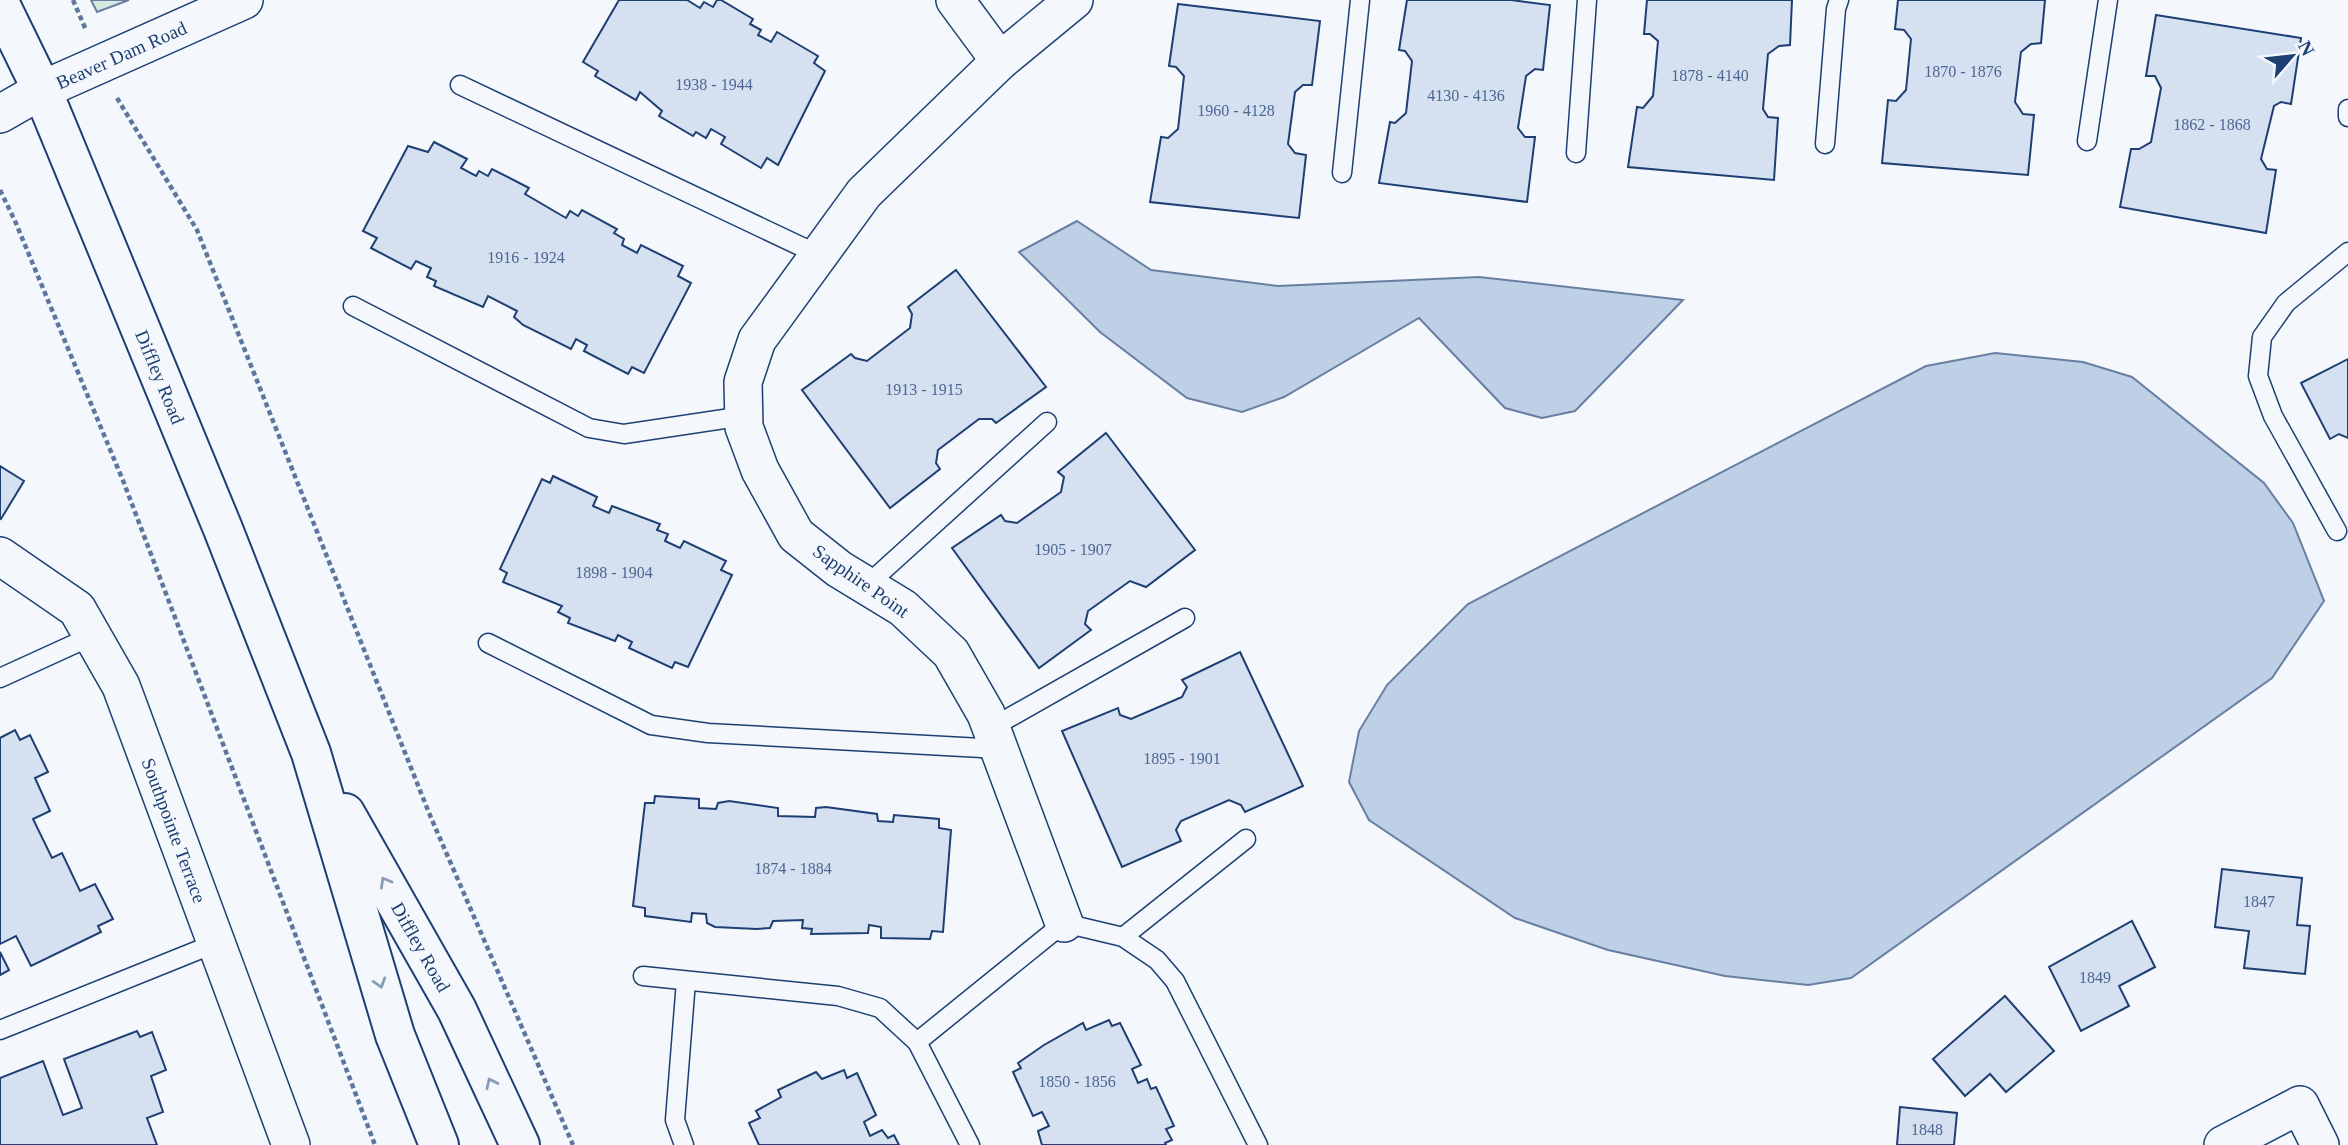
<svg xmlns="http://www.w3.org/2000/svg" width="2348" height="1145" font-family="'Times New Roman',serif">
<rect width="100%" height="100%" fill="#f4f7fb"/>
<path fill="#d7e8df" stroke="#687fa3" stroke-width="2" d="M 91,0 L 129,0 L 97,12 Z"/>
<g fill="#bed0e5" stroke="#687fa3" stroke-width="2">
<path d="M 1077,221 L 1151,270 L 1278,286 L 1479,277 L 1683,300 L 1575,411 L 1542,418 L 1505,408 L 1419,318 L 1284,397 L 1242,412 L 1187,398 L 1100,332 L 1019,252 Z"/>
<path d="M 1995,353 L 2083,362 L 2132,377 L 2264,483 L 2293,523 L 2324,601 L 2272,678 L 1851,978 L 1808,985 L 1725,976 L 1608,950 L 1515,918 L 1369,820 L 1349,782 L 1359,731 L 1387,685 L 1468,604 L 1926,366 Z"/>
</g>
<g fill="#d5e0f0" stroke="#1d3f73" stroke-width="2">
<path d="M 619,0 L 687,0 L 700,8 L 704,2 L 713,7 L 717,0 L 721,0 L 753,19 L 750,24 L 761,30 L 758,35 L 771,42 L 777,32 L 818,56 L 814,63 L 825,71 L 778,165 L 767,158 L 761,168 L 721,144 L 725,137 L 711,129 L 706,138 L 696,132 L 693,136 L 659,116 L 662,111 L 640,92 L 636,100 L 595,76 L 598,71 L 583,62 Z"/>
<path d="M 1407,0 L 1511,0 L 1550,5 L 1543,70 L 1535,69 L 1526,76 L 1518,128 L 1525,137 L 1535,137 L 1527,202 L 1379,183 L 1390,122 L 1395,123 L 1406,113 L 1412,61 L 1405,51 L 1399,50 Z"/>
<path d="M 1647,0 L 1792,0 L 1790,45 L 1779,46 L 1768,54 L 1763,109 L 1768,117 L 1778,118 L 1774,180 L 1628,167 L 1637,107 L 1643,108 L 1653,96 L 1658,41 L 1650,34 L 1644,34 Z"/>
<path d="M 1898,0 L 2045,0 L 2041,43 L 2031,44 L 2021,52 L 2015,102 L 2023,114 L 2034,115 L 2028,175 L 1882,163 L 1888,100 L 1896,101 L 1906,90 L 1911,39 L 1904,30 L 1895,29 Z"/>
<path d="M 1178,4 L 1320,21 L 1312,85 L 1303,85 L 1295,92 L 1288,144 L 1295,153 L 1306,155 L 1299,218 L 1150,202 L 1161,137 L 1168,138 L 1178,129 L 1184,76 L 1176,67 L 1169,66 Z"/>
<path d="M 2156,15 L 2301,38 L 2291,104 L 2281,102 L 2274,106 L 2261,159 L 2267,169 L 2276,170 L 2266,233 L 2120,207 L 2131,149 L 2139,149 L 2151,142 L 2161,88 L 2155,76 L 2146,76 Z"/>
<path d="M 434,142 L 467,159 L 461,168 L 476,176 L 479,171 L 488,176 L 492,169 L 529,188 L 525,194 L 566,218 L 570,211 L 578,216 L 582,210 L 617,229 L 614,233 L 624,239 L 622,245 L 637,253 L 641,245 L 683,266 L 678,276 L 691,283 L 644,373 L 632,367 L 628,374 L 584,351 L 587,345 L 576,339 L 571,349 L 523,325 L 514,317 L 517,311 L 488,296 L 483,307 L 434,286 L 436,281 L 427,277 L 431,268 L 416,261 L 411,269 L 371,248 L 377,238 L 363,231 L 408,146 L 428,152 Z"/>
<path d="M 956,270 L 1046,387 L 996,423 L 992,419 L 979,419 L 938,450 L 936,463 L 940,469 L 890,508 L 802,390 L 851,354 L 855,358 L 867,361 L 910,328 L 912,314 L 908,307 Z"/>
<path d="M 2348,359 L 2348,438 L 2339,434 L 2330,439 L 2301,383 Z"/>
<path d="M 1106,433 L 1195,550 L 1146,587 L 1130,581 L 1088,611 L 1085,624 L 1091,630 L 1039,668 L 952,548 L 1001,515 L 1005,521 L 1017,523 L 1061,492 L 1064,477 L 1058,472 Z"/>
<path d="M 0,466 L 24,481 L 1,519 L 0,518 Z"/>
<path d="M 553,476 L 597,497 L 593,506 L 609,513 L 612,506 L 660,524 L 657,530 L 668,534 L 665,541 L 680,548 L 684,541 L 726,561 L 721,570 L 732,575 L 688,667 L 675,662 L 672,668 L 629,648 L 632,642 L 618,635 L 615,641 L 568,623 L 570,618 L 558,612 L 562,606 L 503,582 L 507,573 L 500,569 L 542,479 L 550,483 Z"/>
<path d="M 1240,652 L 1303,786 L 1245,812 L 1241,805 L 1229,800 L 1181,821 L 1176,830 L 1181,841 L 1122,867 L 1062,731 L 1118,708 L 1120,715 L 1131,719 L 1182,697 L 1187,687 L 1182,680 Z"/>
<path d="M 15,730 L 20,740 L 30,735 L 48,772 L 35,778 L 50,811 L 33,819 L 52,858 L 62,853 L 80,891 L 95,884 L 113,919 L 98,926 L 101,932 L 31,966 L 16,936 L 0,944 L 0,738 Z"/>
<path d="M 655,796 L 699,799 L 699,808 L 716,809 L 718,803 L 729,801 L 778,808 L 778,816 L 815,817 L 816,808 L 826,807 L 877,814 L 878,821 L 893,822 L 894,815 L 939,819 L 939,828 L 951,830 L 943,932 L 932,931 L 930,939 L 881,938 L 881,927 L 869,925 L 868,933 L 811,934 L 812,929 L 802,928 L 803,920 L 773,921 L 770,928 L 757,929 L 715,927 L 707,923 L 706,914 L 692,913 L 691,922 L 645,916 L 645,908 L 633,906 L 645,803 L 654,803 Z"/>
<path d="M 2222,869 L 2302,878 L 2297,925 L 2310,926 L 2305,974 L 2244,968 L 2249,931 L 2215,927 Z"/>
<path d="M 2132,921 L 2155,967 L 2119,986 L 2129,1006 L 2081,1031 L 2049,967 Z"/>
<path d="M 0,952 L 9,970 L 0,975 Z"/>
<path d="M 2005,996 L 2054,1051 L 2006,1092 L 1990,1074 L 1965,1096 L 1933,1059 Z"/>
<path d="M 1109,1020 L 1112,1026 L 1120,1023 L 1141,1065 L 1132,1069 L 1138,1083 L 1147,1079 L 1151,1089 L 1156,1087 L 1174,1126 L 1166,1129 L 1172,1140 L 1165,1143 L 1166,1145 L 1042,1145 L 1038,1131 L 1049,1126 L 1042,1112 L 1033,1116 L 1013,1072 L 1021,1068 L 1018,1063 L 1044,1045 L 1083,1023 L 1086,1030 Z"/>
<path d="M 137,1031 L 140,1037 L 152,1032 L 166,1070 L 151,1076 L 163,1112 L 147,1118 L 157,1145 L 0,1145 L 0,1078 L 43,1061 L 63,1115 L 82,1108 L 64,1059 Z"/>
<path d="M 844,1070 L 847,1078 L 857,1073 L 876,1115 L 864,1122 L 870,1136 L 882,1130 L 888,1138 L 894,1135 L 899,1145 L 759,1145 L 749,1123 L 760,1118 L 756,1111 L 781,1097 L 778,1090 L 816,1072 L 822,1079 Z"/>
<path d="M 1900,1107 L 1957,1113 L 1954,1145 L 1897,1145 Z"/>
</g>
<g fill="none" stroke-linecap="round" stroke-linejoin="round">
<defs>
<g id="service">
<path d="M 460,85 L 819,255"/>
<path d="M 2348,109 L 2348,117"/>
<path d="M 2087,141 L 2108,0"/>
<path d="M 1825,144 L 1836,9 L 1839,0"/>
<path d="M 1576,153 L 1587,0"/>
<path d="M 1342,173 L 1360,0"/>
<path d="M 353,306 L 589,428 L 624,434 L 744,416"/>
<path d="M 2337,531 L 2273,416 L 2258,376 L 2262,337 L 2286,303 L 2348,252"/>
<path d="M 867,585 L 1047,422"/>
<path d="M 488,643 L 651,725 L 708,733 L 1000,749"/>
<path d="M 0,678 L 92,636"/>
<path d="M 991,728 L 1185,618"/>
<path d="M 1123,937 L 1246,839"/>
<path d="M 643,976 L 838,996 L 880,1008 L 917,1042 L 970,1145"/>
<path d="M 0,1030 L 216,943"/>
<path d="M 917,1042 L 1064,923 L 1123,937 L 1157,960 L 1175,981 L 1258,1145"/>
<path d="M 684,1145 L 675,1120 L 686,981"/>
</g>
<g id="minor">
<path d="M 955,0 L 1000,61"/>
<path id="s1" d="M 0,114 L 42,90 L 244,0"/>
<path id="s2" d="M 0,556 L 77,609 L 121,686 L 291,1145"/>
<path d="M 1064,923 L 986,714 L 951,653 L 903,608 L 839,569 L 796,535 L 760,470 L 744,427 L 743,382 L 757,340 L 864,193 L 1000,61 L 1074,0"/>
<path d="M 2223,1145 L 2300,1105 L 2320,1145"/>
</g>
<g id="secondary">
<path id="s3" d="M 0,4 L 42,90 L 223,529 L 311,753 L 395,1035 L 439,1145"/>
<path id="s4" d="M 345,813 L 457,1010 L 520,1145"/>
</g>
</defs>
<use href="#service" stroke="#1d3f73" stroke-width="21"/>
<use href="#minor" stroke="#1d3f73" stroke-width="40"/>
<use href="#secondary" stroke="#1d3f73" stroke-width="42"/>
<g stroke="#5e769c" stroke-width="4.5" stroke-dasharray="5 3.5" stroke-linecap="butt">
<path d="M 73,0 L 86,30"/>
<path d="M 117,98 L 197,230 L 429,813 L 573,1145"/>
<path d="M 0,190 L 15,221 L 124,483 L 375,1145"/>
</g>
<use href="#service" stroke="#f4f7fb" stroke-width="18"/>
<use href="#minor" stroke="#f4f7fb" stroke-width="37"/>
<use href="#secondary" stroke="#f4f7fb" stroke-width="38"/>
</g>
<defs><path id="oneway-chevron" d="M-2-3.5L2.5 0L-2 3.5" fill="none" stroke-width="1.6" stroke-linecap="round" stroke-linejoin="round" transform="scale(1.75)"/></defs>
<g stroke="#889bb7">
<use href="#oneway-chevron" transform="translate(385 882) rotate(-120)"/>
<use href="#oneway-chevron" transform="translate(380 983) rotate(73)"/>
<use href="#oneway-chevron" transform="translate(491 1083) rotate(-115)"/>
</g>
<g text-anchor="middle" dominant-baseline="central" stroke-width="5" stroke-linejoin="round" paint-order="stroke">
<g font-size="16" fill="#4b6792">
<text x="1963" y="71">1870 - 1876</text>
<text x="1710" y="75">1878 - 4140</text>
<text x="714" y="84">1938 - 1944</text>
<text x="1466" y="95">4130 - 4136</text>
<text x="1236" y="110">1960 - 4128</text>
<text x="2212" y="124">1862 - 1868</text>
<text x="526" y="257">1916 - 1924</text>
<text x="924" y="389">1913 - 1915</text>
<text x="1073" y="549">1905 - 1907</text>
<text x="614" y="572">1898 - 1904</text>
<text x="1182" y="758">1895 - 1901</text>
<text x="793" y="868">1874 - 1884</text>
<text x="2259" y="901">1847</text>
<text x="2095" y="977">1849</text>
<text x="1077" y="1081">1850 - 1856</text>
<text x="1927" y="1129">1848</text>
</g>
<g font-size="19" fill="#1d3f73" stroke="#f4f7fb">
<text stroke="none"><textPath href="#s1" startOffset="135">Beaver Dam Road</textPath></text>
<text stroke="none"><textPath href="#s3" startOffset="406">Diffley Road</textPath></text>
<text transform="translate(861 581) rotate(35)">Sapphire Point</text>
<text stroke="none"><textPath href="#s2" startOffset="336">Southpointe Terrace</textPath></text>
<text stroke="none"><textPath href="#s4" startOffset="154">Diffley Road</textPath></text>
</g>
</g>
<g transform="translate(2292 56) rotate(62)" stroke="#f4f7fb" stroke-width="5" paint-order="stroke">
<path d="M0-5L12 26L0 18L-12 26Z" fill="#1d3f73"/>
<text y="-10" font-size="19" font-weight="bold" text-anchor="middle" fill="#1d3f73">N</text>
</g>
</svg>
